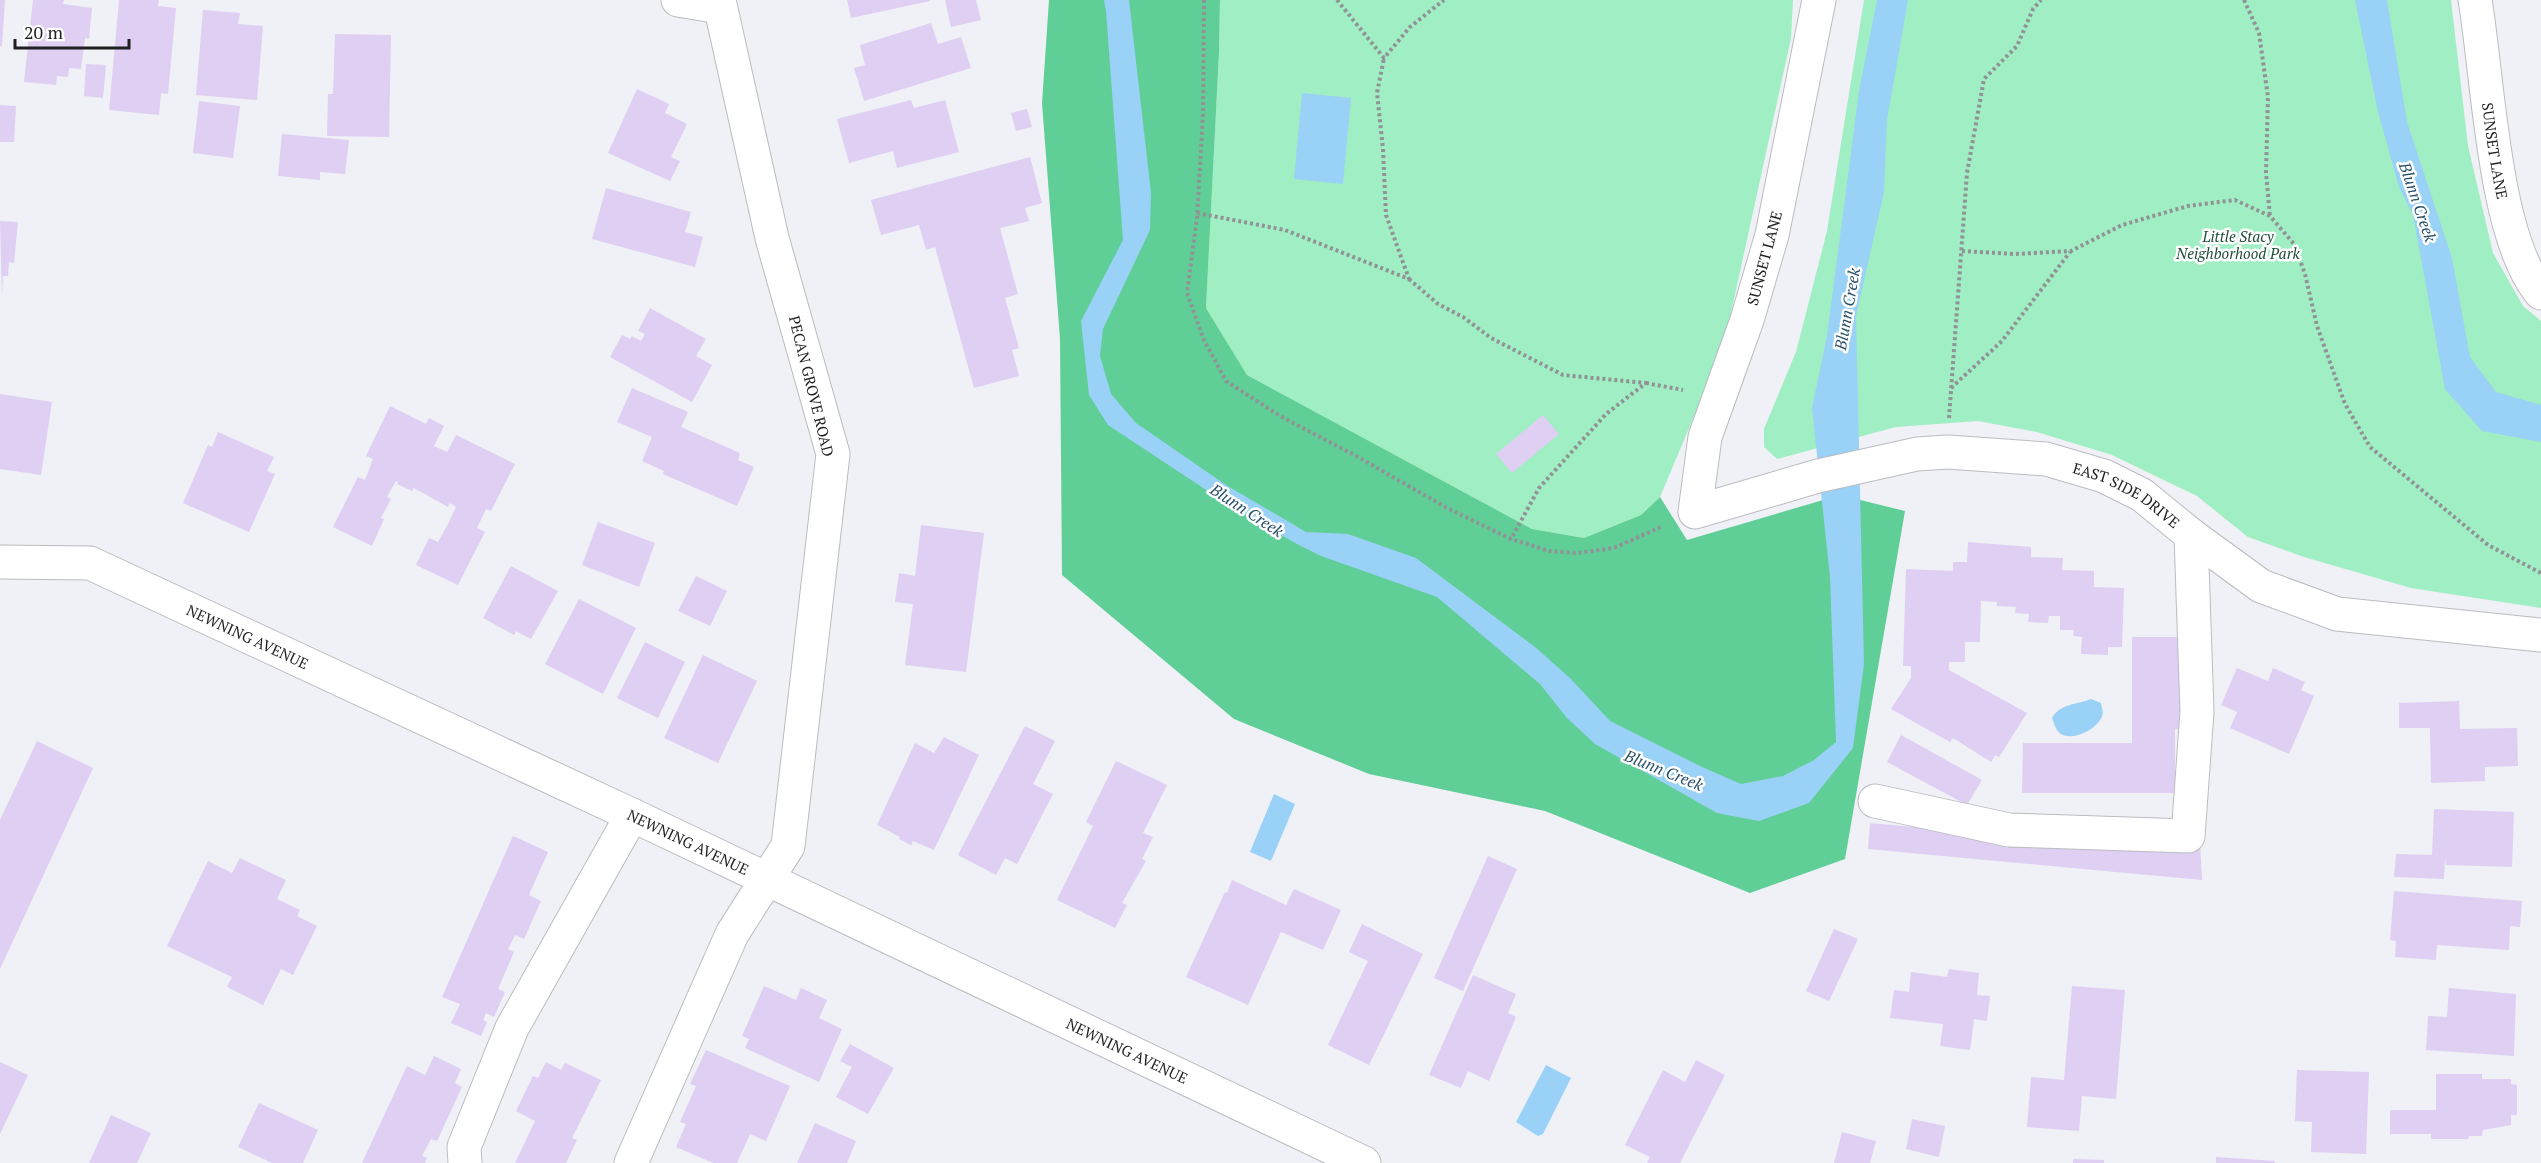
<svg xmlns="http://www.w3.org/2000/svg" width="2541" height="1163" font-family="'PT Serif',serif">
<rect width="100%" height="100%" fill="#eff1f6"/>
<g fill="#a0eec3">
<path d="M 1220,0 L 1793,0 L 1791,38 L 1724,345 L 1660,497 L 1641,515 L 1584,538 L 1532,529 L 1247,375 L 1206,308 L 1219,53 Z"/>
<path d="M 1864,0 L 2451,0 L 2468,146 L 2493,253 L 2523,306 L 2541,321 L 2541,608 L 2411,588 L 2304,557 L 2248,537 L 2197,496 L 2112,455 L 2037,432 L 1978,421 L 1896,427 L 1777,459 L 1764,447 L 1764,429 L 1796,352 L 1827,231 Z"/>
</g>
<path fill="#60ce97" d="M 1049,0 L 1220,0 L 1219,53 L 1206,308 L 1247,375 L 1532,529 L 1584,538 L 1641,515 L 1660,497 L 1687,540 L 1840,495 L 1905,511 L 1845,859 L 1750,893 L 1545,811 L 1369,774 L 1234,719 L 1062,575 L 1060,339 L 1042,103 Z"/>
<g fill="#9ad1f6">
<path d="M 1104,0 L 1129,0 L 1151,193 L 1150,230 L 1103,329 L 1100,356 L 1111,394 L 1136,423 L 1226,485 L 1306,532 L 1348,534 L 1416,558 L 1535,647 L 1570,678 L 1610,721 L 1702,767 L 1741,784 L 1783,776 L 1814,760 L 1836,742 L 1830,577 L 1812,408 L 1827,336 L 1859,91 L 1877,0 L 1908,0 L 1887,120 L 1884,192 L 1856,316 L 1864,664 L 1853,748 L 1809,803 L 1759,821 L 1717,813 L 1595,744 L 1567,718 L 1540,684 L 1437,597 L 1321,556 L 1297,544 L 1232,507 L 1108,425 L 1089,395 L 1081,321 L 1123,240 L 1106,11 Z"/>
<path d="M 2355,0 L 2387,0 L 2407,122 L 2452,258 L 2470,357 L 2496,392 L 2541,405 L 2541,442 L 2482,431 L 2445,389 L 2413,215 L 2399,187 L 2378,112 Z"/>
<path d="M 1302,93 L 1351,98 L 1343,184 L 1294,179 Z"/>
<path d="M 2091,699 L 2101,703 C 2101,704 2103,712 2103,712 C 2102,727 2074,742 2061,734 C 2056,731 2054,723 2052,718 C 2061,703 2076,705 2091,699 Z"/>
<path d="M 1274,794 L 1295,804 L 1271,861 L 1250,852 Z"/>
<path d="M 1546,1065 L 1571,1078 L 1543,1134 L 1538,1136 L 1516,1122 Z"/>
</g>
<g fill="#dfcff3">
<path d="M 0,0 L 5,0 L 2,46 L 0,46 Z"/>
<path d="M 33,0 L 64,0 L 63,4 L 92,8 L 89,39 L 85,38 L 81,69 L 69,68 L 68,77 L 57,76 L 56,85 L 24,82 Z"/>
<path d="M 119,0 L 159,0 L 158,6 L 176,8 L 168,94 L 161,93 L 159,115 L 109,110 Z"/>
<path d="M 847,0 L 930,0 L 930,1 L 851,18 Z"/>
<path d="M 945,0 L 976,0 L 981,20 L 951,27 Z"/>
<path d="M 203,10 L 240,13 L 238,24 L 263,26 L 257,100 L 196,95 Z"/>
<path d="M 931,23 L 938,44 L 961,37 L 971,68 L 864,101 L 854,68 L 865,65 L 860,45 Z"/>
<path d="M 335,34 L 391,35 L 389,137 L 327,136 L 328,94 L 333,94 Z"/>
<path d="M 86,64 L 106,65 L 103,98 L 84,96 Z"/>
<path d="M 637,89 L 669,104 L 665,113 L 687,124 L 671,157 L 680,161 L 670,181 L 608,153 Z"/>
<path d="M 911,100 L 914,108 L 945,100 L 959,152 L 897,168 L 893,151 L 849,163 L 837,119 Z"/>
<path d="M 199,101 L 240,106 L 233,158 L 193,153 Z"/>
<path d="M 0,105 L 16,106 L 14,142 L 0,142 Z"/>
<path d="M 1027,109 L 1032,127 L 1016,131 L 1011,113 Z"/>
<path d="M 282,134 L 349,140 L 345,174 L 320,172 L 320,180 L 278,176 Z"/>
<path d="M 1030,157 L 1042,203 L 1025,208 L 1029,221 L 1000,228 L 1018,294 L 1005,298 L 1019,348 L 1012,350 L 1019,376 L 974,388 L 935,247 L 926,250 L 919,225 L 881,235 L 871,200 Z"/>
<path d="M 606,188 L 691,212 L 685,232 L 703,237 L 695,267 L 592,239 Z"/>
<path d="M 0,221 L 18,222 L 14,263 L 9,262 L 8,276 L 3,276 L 2,297 Z"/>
<path d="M 650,308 L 706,339 L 696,356 L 712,365 L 692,402 L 610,357 L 622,335 L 630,339 L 632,336 L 641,341 L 645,334 L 638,331 Z"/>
<path d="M 632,388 L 688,412 L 681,427 L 740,453 L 738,460 L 754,467 L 737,506 L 663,474 L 664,471 L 642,461 L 652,437 L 617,422 Z"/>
<path d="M 0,394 L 52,402 L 41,475 L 0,469 Z"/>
<path d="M 390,406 L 426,424 L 429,418 L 444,426 L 434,446 L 447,452 L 456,435 L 515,464 L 491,511 L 486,509 L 477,528 L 485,532 L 458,585 L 416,565 L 429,538 L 438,542 L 448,524 L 456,507 L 450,503 L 448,507 L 414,488 L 412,491 L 397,484 L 398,482 L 396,481 L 387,497 L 391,499 L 381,518 L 384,519 L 372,546 L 333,527 L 358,477 L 365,480 L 373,459 L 366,456 Z"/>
<path d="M 1543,415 L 1559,434 L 1512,473 L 1496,454 Z"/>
<path d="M 218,432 L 274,457 L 267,471 L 275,474 L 249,532 L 183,503 L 208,445 L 212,447 Z"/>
<path d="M 598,522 L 655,543 L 639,587 L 582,565 Z"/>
<path d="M 921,525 L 984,533 L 966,672 L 905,665 L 913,604 L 895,602 L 899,573 L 915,576 Z"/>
<path d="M 1968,542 L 2031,547 L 2031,557 L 2063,558 L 2062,570 L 2094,571 L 2094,587 L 2124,588 L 2122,647 L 2108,647 L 2108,655 L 2081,654 L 2082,637 L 2073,636 L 2074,630 L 2060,630 L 2060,616 L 2049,616 L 2048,623 L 2028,622 L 2029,614 L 2015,613 L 2016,607 L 1997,606 L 1997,602 L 1981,601 L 1980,642 L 1965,642 L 1965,662 L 1949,662 L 1949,670 L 2027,713 L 1999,757 L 1995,755 L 1991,762 L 1953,738 L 1950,742 L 1891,709 L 1911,678 L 1911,666 L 1903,666 L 1906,569 L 1953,571 L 1953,562 L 1967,562 Z"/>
<path d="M 511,566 L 558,591 L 531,639 L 516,631 L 514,635 L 483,618 Z"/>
<path d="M 696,576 L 727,591 L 710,626 L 678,611 Z"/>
<path d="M 579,599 L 636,628 L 603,694 L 545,664 Z"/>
<path d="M 2132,637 L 2182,637 L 2182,730 L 2175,729 L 2175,793 L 2022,793 L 2023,743 L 2132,743 Z"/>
<path d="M 645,642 L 685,662 L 658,718 L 617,698 Z"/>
<path d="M 703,655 L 757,681 L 718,763 L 664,738 Z"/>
<path d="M 2237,668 L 2268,681 L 2273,668 L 2305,682 L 2301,690 L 2314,696 L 2289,754 L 2230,728 L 2237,712 L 2221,705 Z"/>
<path d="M 2459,701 L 2460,729 L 2517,728 L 2518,766 L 2485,767 L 2485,781 L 2431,783 L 2430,728 L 2399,728 L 2399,703 Z"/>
<path d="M 1025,726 L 1055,741 L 1033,784 L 1053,794 L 1017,864 L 1005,858 L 996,875 L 958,855 Z"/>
<path d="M 1901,735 L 1982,780 L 1967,805 L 1887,762 Z"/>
<path d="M 944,737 L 979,755 L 934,850 L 913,841 L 911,845 L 899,839 L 900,837 L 877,825 L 915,743 L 934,753 Z"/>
<path d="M 37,741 L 93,768 L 0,969 L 0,820 Z"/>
<path d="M 1116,761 L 1167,785 L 1143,833 L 1153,837 L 1142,859 L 1146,861 L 1122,903 L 1127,905 L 1115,928 L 1057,900 L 1093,826 L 1086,822 Z"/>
<path d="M 2434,809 L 2514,812 L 2512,867 L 2446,865 L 2445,858 L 2444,879 L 2394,877 L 2396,854 L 2432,855 Z"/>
<path d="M 1870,823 L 2151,849 L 2200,842 L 2202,880 L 1868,849 Z"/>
<path d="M 513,836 L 548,852 L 529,895 L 541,901 L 524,939 L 515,935 L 508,949 L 514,952 L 498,989 L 505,992 L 494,1017 L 486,1013 L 483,1020 L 487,1022 L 481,1036 L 451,1023 L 460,1004 L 442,997 Z"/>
<path d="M 1488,856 L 1517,869 L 1463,991 L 1434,978 Z"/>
<path d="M 240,858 L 286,880 L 277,899 L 300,910 L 297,916 L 317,926 L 293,975 L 281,969 L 263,1005 L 227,987 L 232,977 L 167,946 L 208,861 L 232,873 Z"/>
<path d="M 1232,880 L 1286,905 L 1294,889 L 1341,910 L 1323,950 L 1281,932 L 1248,1005 L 1186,977 L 1225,892 L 1227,893 Z"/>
<path d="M 2394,891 L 2522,901 L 2520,927 L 2510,926 L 2509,950 L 2437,945 L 2436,960 L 2395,957 L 2396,941 L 2390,940 Z"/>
<path d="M 1362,924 L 1423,954 L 1369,1065 L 1328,1045 L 1368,961 L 1349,952 Z"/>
<path d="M 1834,929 L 1858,939 L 1829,1001 L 1806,991 Z"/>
<path d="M 1949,969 L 1979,973 L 1977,995 L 1990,996 L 1987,1021 L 1974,1019 L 1970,1050 L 1940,1046 L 1943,1024 L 1890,1018 L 1894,990 L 1909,992 L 1911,972 L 1947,977 Z"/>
<path d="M 1473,975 L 1516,994 L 1508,1013 L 1516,1017 L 1489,1081 L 1468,1071 L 1461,1088 L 1429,1075 Z"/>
<path d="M 764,986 L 796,1000 L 801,988 L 827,1000 L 819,1018 L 842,1029 L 819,1082 L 745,1048 L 749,1039 L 742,1036 Z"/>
<path d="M 2072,986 L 2125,990 L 2116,1099 L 2082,1096 L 2079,1131 L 2027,1127 L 2031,1077 L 2064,1080 Z"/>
<path d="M 2449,988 L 2516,994 L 2514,1056 L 2426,1050 L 2428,1016 L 2447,1017 Z"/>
<path d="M 850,1044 L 894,1068 L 868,1114 L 836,1097 L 852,1067 L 840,1061 Z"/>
<path d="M 706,1050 L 790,1086 L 766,1141 L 750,1134 L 737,1163 L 713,1163 L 676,1147 L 686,1124 L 680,1122 L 696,1086 L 690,1084 Z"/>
<path d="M 434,1056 L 461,1069 L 455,1083 L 462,1087 L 437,1141 L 431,1139 L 422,1156 L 427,1158 L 425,1163 L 362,1163 L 407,1066 L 425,1075 Z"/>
<path d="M 1696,1060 L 1725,1075 L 1680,1163 L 1647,1163 L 1650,1157 L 1625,1145 L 1663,1070 L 1685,1082 Z"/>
<path d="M 0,1062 L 28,1075 L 0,1134 Z"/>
<path d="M 546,1062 L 561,1070 L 565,1063 L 601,1080 L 572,1138 L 577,1140 L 566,1163 L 515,1163 L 535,1121 L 516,1111 L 533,1076 L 538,1078 Z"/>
<path d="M 2297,1070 L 2369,1072 L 2366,1154 L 2311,1152 L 2312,1122 L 2295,1121 Z"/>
<path d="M 2436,1074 L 2482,1074 L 2482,1079 L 2511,1079 L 2511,1084 L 2517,1085 L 2517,1115 L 2511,1115 L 2511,1125 L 2483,1130 L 2482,1136 L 2469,1136 L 2468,1139 L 2431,1139 L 2431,1134 L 2390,1134 L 2390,1110 L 2436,1110 Z"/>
<path d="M 259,1103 L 318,1130 L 303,1163 L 272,1163 L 238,1147 Z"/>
<path d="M 111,1115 L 151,1133 L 137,1163 L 89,1163 Z"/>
<path d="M 1912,1119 L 1945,1126 L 1939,1157 L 1906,1149 Z"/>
<path d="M 815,1123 L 856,1141 L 847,1163 L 797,1163 Z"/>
<path d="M 1842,1132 L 1876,1141 L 1870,1163 L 1834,1163 Z"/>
<path d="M 2216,1157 L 2275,1161 L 2274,1163 L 2216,1163 Z"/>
<path d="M 2073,1159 L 2104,1160 L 2104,1163 L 2073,1163 Z"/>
</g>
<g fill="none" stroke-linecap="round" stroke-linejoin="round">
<defs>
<g id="minor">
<path d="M 678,0 L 720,7"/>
<path id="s1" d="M 1819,0 L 1772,235 L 1747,320 L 1705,437 L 1695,512 L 1818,476 L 1917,454 L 1948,452 L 2046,459 L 2104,476 L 2142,495 L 2191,535 L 2261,586 L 2337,614 L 2541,635"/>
<path id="s2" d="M 2475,0 C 2488,75 2493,237 2541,293"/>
<path id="s3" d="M 0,562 L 90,563 L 632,815 L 1364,1163"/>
<path d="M 1875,801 L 2009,830 L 2188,836 L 2197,712 L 2191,535"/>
<path d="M 465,1163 L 464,1147 L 512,1028 L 632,815"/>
<path d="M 631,1163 L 732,934 L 788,846 L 833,454 L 772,238 L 719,0"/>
</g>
</defs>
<use href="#minor" stroke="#bbbcc1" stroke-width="35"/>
<g stroke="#909295" stroke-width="4" stroke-dasharray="3 3" stroke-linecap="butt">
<path d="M 1204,0 L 1203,115 L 1197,218 L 1187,293 L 1203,338 L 1226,381 L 1280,416 L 1358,457 L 1447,508 L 1511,539 L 1549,551 L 1577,553 L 1614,548 L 1663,526"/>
<path d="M 1337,0 L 1384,58 L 1410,27 L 1444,0"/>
<path d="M 2244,0 L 2259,33 L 2268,97 L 2266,173 L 2270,216"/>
<path d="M 1197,213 L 1285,230 L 1409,279 L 1386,215 L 1383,149 L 1377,93 L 1384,58"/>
<path d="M 1962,251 L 2015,254 L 2071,251 L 2122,225 L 2188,206 L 2235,200 L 2270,216 L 2294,244 L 2305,274 L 2317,326 L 2345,404 L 2370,447 L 2488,545 L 2541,573"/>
<path d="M 1409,279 L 1438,304 L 1463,317 L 1491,338 L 1563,375 L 1646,383 L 1606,414 L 1539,488 L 1511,539"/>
<path d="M 1646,383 L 1683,390"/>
<path d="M 1951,388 L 2002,341 L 2070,252"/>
<path d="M 1949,418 L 1967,173 L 1984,79 L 2017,46 L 2033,9 L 2041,0"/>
</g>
<use href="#minor" stroke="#fff" stroke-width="33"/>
</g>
<g text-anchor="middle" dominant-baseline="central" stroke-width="5" stroke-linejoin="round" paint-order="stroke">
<g font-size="15" fill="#1f2022" stroke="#fff">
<text stroke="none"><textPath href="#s2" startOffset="152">SUNSET LANE</textPath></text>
<text transform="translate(1764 258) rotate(-75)">SUNSET LANE</text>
<text transform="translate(812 386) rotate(76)">PECAN GROVE ROAD</text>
<text stroke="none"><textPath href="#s1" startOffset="976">EAST SIDE DRIVE</textPath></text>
<text stroke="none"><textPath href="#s3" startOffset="264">NEWNING AVENUE</textPath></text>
<text stroke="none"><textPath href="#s3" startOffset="750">NEWNING AVENUE</textPath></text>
<text stroke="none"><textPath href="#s3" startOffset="1236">NEWNING AVENUE</textPath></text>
</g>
<g font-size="15" font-style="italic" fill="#204d37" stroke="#fff">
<text x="2238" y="236">Little Stacy<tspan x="2238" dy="17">Neighborhood Park</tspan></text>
</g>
<g font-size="16" font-style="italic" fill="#27506b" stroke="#fff">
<text transform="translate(2418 202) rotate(71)">Blunn Creek</text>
<text transform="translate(1847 309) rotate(-80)">Blunn Creek</text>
<text transform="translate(1247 510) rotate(33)">Blunn Creek</text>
<text transform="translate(1664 770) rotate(22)">Blunn Creek</text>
</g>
</g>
<path d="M15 39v9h114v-9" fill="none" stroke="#1f2022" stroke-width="3"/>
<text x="24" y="39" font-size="18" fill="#1f2022" stroke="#ffffff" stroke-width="4.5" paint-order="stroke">20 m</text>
</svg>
